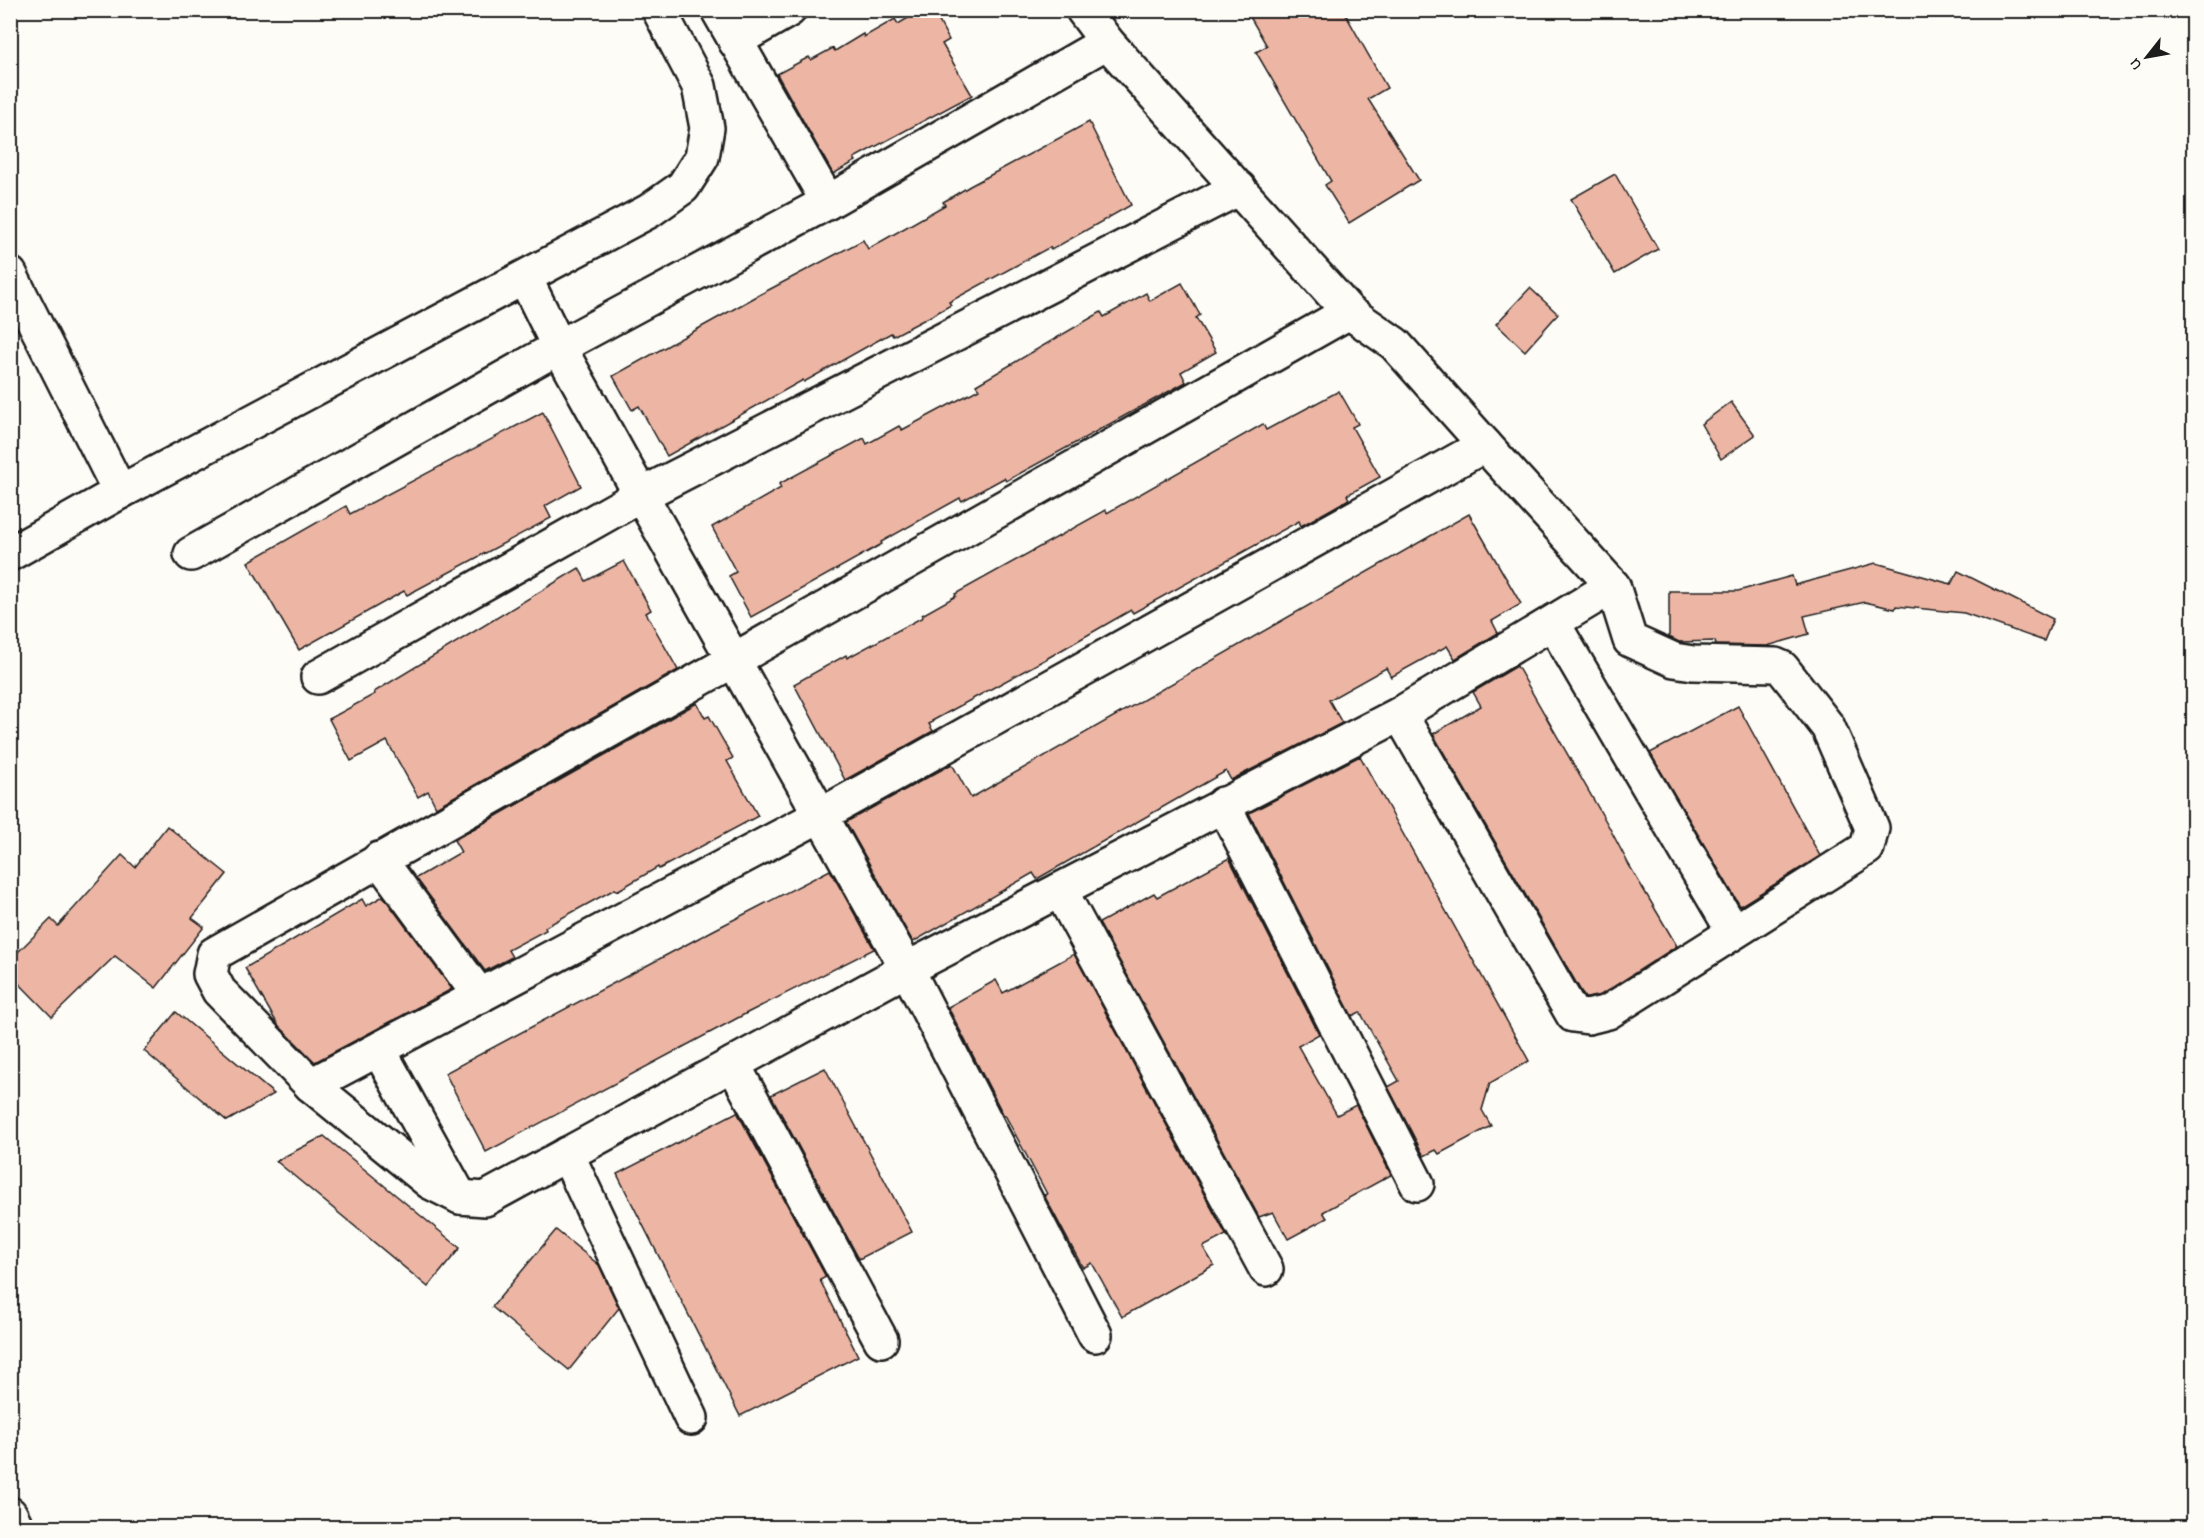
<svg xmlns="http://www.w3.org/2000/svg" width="2204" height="1538" font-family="'Indie Flower',sans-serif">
<rect width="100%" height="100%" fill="#fdfcf7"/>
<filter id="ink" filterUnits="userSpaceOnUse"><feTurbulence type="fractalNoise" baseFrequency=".0167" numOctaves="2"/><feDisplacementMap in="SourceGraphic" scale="12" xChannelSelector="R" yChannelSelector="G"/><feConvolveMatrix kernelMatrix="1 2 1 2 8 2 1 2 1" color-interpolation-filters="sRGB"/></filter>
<g filter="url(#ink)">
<g fill="#edb5a4" stroke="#1c1c1c" stroke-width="1.5">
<path d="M 922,10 L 933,10 L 949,40 L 942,44 L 972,95 L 854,158 L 856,161 L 833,174 L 777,74 L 809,57 L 811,60 L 833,48 L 835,51 L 863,34 L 864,37 L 895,19 L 898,24 Z"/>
<path d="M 1246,10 L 1343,10 L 1387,88 L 1368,99 L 1419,180 L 1349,223 L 1325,185 L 1331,181 L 1256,52 L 1267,46 Z"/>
<path d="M 1089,122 L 1131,205 L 1051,250 L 1050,247 L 949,302 L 951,305 L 931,316 L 893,336 L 891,333 L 804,382 L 803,380 L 667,456 L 639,406 L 632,410 L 613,376 L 759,295 L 863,240 L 868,249 L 945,205 L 943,202 L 970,186 Z"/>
<path d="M 1615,174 L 1658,249 L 1615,274 L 1571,199 Z"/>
<path d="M 1182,283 L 1200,315 L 1196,318 L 1216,352 L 1181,372 L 1186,382 L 1006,481 L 1004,478 L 962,501 L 960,498 L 881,542 L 882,544 L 751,617 L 729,576 L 736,572 L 712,527 L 781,488 L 779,484 L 864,438 L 867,444 L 899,426 L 902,430 L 979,389 L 976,385 L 1101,312 L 1104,317 L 1146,293 L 1150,301 Z"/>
<path d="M 1530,288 L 1558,314 L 1525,351 L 1496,324 Z"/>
<path d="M 1339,391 L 1358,424 L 1352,427 L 1380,477 L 1347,495 L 1349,499 L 1301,526 L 1299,521 L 1133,613 L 1131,610 L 1046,659 L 932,721 L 933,722 L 929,724 L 933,731 L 845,780 L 794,684 L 846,655 L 847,658 L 923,617 L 922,615 L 956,596 L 955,594 L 1106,510 L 1107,513 L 1263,424 L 1266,430 Z"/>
<path d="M 1731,402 L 1755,435 L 1721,459 L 1701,424 Z"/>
<path d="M 543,412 L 581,486 L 545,506 L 551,518 L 407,595 L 404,591 L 299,650 L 248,562 L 346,506 L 350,514 Z"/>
<path d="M 1469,514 L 1521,604 L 1492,621 L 1498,633 L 1455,659 L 1447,646 L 1391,677 L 1386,668 L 1329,700 L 1342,723 L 1231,780 L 1226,771 L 1037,879 L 1033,873 L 913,942 L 846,822 L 952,764 L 971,798 Z"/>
<path d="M 624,561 L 651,610 L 646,613 L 678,670 L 436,807 L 428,791 L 418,797 L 387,741 L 351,761 L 329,719 L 375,694 L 374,692 L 579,568 L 586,581 Z"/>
<path d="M 1876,563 L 1951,584 L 1958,571 L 2053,619 L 2044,641 L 1964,613 L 1896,606 L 1895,609 L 1865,602 L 1804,616 L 1809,634 L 1767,646 L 1716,645 L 1715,641 L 1679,642 L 1669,637 L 1669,591 L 1738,591 L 1792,576 L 1795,585 Z"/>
<path d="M 1517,666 L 1608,825 L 1629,865 L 1677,946 L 1601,995 L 1587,998 L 1585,998 L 1433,734 L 1481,706 L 1473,692 Z"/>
<path d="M 697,703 L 705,718 L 709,716 L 733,758 L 727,761 L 758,816 L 659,869 L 658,867 L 617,891 L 615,889 L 545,927 L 546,930 L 508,950 L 512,957 L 485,971 L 416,878 L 461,852 L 454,840 Z"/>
<path d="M 1738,706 L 1820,856 L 1740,906 L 1650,753 Z"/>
<path d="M 1360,756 L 1529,1061 L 1490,1083 L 1482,1110 L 1491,1126 L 1439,1154 L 1436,1150 L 1424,1156 L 1388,1087 L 1399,1081 L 1360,1012 L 1352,1016 L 1249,813 Z"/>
<path d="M 167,826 L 227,874 L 192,918 L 204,927 L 156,988 L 115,956 L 52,1017 L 10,974 L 10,960 L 51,919 L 58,926 L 122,855 L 135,867 Z"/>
<path d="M 1229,858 L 1319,1034 L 1298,1046 L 1337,1115 L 1356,1105 L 1391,1175 L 1323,1212 L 1327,1218 L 1288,1239 L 1273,1212 L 1259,1217 L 1099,923 L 1154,893 L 1157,897 Z"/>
<path d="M 830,870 L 874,949 L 747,1013 L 486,1152 L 445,1073 L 708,933 Z"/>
<path d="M 383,896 L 452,989 L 315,1062 L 278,1025 L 245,968 L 362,899 L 366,906 Z"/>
<path d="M 1074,954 L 1226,1235 L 1203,1247 L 1214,1265 L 1122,1317 L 1092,1263 L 1083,1268 L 1044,1195 L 1047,1194 L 1005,1115 L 1004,1116 L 948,1007 L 996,980 L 1003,993 Z"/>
<path d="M 176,1012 L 274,1094 L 227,1121 L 144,1051 Z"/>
<path d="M 825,1068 L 912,1232 L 859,1259 L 771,1095 Z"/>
<path d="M 737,1112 L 826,1277 L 820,1280 L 858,1356 L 740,1416 L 617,1174 Z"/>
<path d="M 324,1136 L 460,1248 L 428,1287 L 276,1161 Z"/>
<path d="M 556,1230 L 599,1265 L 619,1308 L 569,1370 L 492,1307 Z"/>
</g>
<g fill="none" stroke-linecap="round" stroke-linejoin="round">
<defs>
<g id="street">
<path d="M 718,10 L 828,202"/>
<path d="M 1083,10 L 1107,42 L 1349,312 L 1395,344 L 1485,445 L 1613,586 L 1630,640 L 1674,660 L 1693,663 L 1775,665 L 1782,668 L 1828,727 L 1872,828 L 1867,848 L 1608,1012 L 1588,1017 L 1573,1015 L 1400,714"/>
<path d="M 735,41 L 789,10"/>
<path d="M 10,274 L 120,492"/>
<path d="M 525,278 L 559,347 L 641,495 L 907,969 L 1095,1335"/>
<path d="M 1349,312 L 214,954 L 210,974 L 219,991 L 311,1085 L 430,1182 L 460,1197 L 485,1199 L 907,969 L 1400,714 L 1613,586"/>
<path d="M 10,554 L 120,492 L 649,211 L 683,187 L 702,157 L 707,128 L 699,86 L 659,10"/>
<path d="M 191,554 L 559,347 L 828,202 L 1107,42"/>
<path d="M 1553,623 L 1733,931"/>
<path d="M 318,677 L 641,495 L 1239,188"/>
<path d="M 1223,804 L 1417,1184"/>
<path d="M 379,859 L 480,996"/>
<path d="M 1060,890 L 1266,1269"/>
<path d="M 379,1050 L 460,1197"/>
<path d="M 733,1064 L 881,1340"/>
<path d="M 311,1085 L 821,815 L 1485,445"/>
<path d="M 567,1154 L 691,1418"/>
<path d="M 10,1514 L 17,1528"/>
</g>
</defs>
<use href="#street" stroke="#1c1c1c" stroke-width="38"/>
<use href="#street" stroke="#fdfcf7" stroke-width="33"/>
</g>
</g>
<rect width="2204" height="1538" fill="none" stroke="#fdfcf7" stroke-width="36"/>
<rect x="18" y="18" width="2168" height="1502" fill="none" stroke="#1c1c1c" stroke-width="2" filter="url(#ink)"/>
<g transform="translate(2147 57) rotate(239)" stroke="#fdfcf7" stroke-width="4.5" paint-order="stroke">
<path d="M0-4.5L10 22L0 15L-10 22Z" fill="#1c1c1c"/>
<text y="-9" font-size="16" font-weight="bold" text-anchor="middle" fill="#1c1c1c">U</text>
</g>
</svg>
